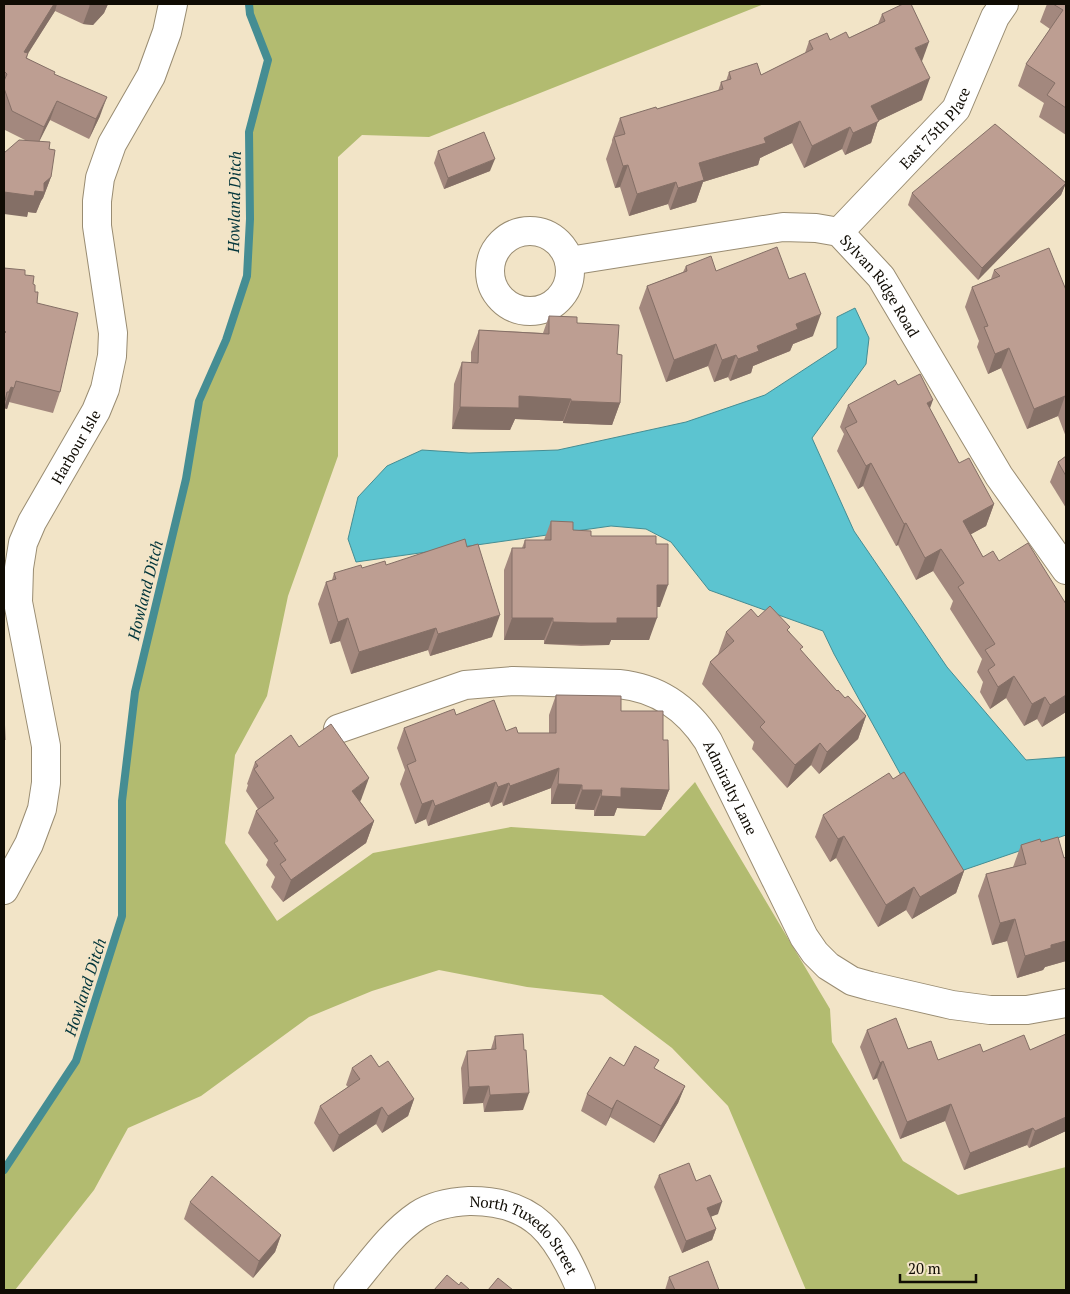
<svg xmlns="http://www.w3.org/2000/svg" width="1070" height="1294" font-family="'PT Serif',serif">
<rect width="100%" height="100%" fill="#f2e4c7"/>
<path fill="#b2bb70" d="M 249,4 L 764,4 L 429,137 L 362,135 L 338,157 L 338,456 L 288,596 L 267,696 L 235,755 L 225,843 L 277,921 L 373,853 L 511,827 L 645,836 L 695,782 L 830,1009 L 832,1042 L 903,1161 L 958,1195 L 1066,1167 L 1066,1290 L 806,1290 L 728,1106 L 672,1048 L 602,995 L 527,987 L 439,970 L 372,991 L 309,1017 L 201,1096 L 128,1128 L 94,1190 L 15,1290 L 4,1290 L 4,1170 L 76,1061 L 122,916 L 122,801 L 135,692 L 186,479 L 199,401 L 226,340 L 247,276 L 250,219 L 249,132 L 268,60 L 250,14 Z"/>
<path fill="#5cc4d0" stroke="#458d93" d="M 855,308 L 869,338 L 866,364 L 812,438 L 854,531 L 947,667 L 1026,760 L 1066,757 L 1066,835 L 955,873 L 834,654 L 823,631 L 709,590 L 671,542 L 646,529 L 611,526 L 356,562 L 348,539 L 358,497 L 387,466 L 422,450 L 469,453 L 558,450 L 686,422 L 765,395 L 837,348 L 837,317 Z"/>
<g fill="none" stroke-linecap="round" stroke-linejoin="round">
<path stroke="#458d93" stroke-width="8" d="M 4,1170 L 76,1061 L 122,916 L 122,801 L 135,692 L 186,479 L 199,401 L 226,340 L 247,276 L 250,219 L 249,132 L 268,60 L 250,14 L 249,4"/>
<defs>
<g id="minor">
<circle cx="530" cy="271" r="40"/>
<path id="s1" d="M 839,232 L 956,109 L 995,17 L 1004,4"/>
<path id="s2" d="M 569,261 L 783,227 L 816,228 L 839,232 L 881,277 L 999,476 L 1066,570"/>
<path id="s3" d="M 338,729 L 465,685 L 513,681 L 619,684 C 658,688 687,708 708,741 L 804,937 L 815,953 L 828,966 L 852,981 L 870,986 L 952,1005 L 990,1010 L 1027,1010 L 1066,1003"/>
<path id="s4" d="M 4,890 L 29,844 L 42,809 L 46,783 L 46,746 L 18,602 L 19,568 L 23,543 L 32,522 L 96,411 L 105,389 L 112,356 L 113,333 L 97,226 L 97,201 L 100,178 L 112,144 L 151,76 L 167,32 L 173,4"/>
<path id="s5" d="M 348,1290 C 370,1264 390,1234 418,1215 C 433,1205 451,1202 469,1201 C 534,1200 558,1235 581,1290"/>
</g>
</defs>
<use href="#minor" stroke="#998c72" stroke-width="30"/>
<use href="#minor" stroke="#fff" stroke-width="28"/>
</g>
<g fill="#a3887e">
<path d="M 4,4 L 108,4 L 104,13 L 93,25 L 83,24 L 55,11 L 28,53 L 27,58 L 54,74 L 100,116 L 89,139 L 50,120 L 39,141 L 49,149 L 51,177 L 43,198 L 41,201 L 36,213 L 28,212 L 27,217 L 25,140 L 5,130 L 4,128 Z"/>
<path d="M 1047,4 L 1066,4 L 1066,135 L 1039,117 L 1044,103 L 1018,86 L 1026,64 L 1050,29 L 1040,22 Z"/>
<path d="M 882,14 L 922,62 L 922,100 L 878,121 L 871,143 L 845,155 L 842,149 L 804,168 L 792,143 L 760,158 L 758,165 L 703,182 L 696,202 L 670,210 L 668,204 L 629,216 L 620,187 L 615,188 L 606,159 L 612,142 L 612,140 L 620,118 L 657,109 L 718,91 L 721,82 L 726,81 L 729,72 L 761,75 L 805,53 L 809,41 L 849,38 L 878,24 Z"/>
<path d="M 438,151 L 490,171 L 444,189 L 434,163 Z"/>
<path d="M 1066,183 L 1061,195 L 978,280 L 908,205 L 912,193 Z"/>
<path d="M 686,266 L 716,271 L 789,279 L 813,336 L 793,344 L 790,351 L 753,366 L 751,373 L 730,381 L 728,377 L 714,382 L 708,366 L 666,382 L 639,308 L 647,286 L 683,272 Z"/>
<path d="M 4,268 L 25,275 L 33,284 L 37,303 L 60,392 L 53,413 L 9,402 L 7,409 L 4,408 Z"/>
<path d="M 994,270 L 1066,290 L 1066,437 L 1058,416 L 1027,429 L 1001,368 L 988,374 L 977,347 L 979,341 L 965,307 L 972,287 L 991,279 Z"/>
<path d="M 549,316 L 577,323 L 617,354 L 620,403 L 612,425 L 563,423 L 563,421 L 515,419 L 510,430 L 452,429 L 454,384 L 462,362 L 471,363 L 471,352 L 479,330 L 543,333 Z"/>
<path d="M 898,385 L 930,409 L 959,463 L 994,504 L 986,526 L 971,534 L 983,557 L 999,561 L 1066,604 L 1066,712 L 1042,727 L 1037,719 L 1024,726 L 1006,698 L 990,709 L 980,692 L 983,682 L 977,672 L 982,659 L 950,609 L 953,601 L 933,571 L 916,580 L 898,545 L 896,546 L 863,486 L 858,489 L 837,451 L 844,434 L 840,427 L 848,405 Z"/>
<path d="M 1066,456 L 1066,508 L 1050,482 L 1058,462 Z"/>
<path d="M 551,521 L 573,530 L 591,536 L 656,544 L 660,607 L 657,607 L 649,640 L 611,640 L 609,645 L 581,646 L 544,644 L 544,640 L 504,640 L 504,570 L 512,548 L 522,548 L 525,540 L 544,540 Z"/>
<path d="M 386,565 L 492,637 L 430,656 L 428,650 L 351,674 L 340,641 L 330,644 L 318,604 L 326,582 L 332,580 L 334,573 Z"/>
<path d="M 758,617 L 789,631 L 801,651 L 837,691 L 866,716 L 858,739 L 819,774 L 811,765 L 787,788 L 752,749 L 754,742 L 702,684 L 710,662 L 718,654 L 726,632 Z"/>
<path d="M 556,695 L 621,711 L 663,740 L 669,790 L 661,810 L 617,808 L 614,816 L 594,816 L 594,810 L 575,809 L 575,804 L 551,804 L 551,788 L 503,806 L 502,802 L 491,807 L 489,802 L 428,826 L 426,819 L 415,824 L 400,784 L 405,770 L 397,748 L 404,728 L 456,715 L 506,731 L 518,733 L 549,733 L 549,715 Z"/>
<path d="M 299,747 L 361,800 L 360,801 L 374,821 L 366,843 L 283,902 L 271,887 L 275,877 L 266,865 L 268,860 L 248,833 L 256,811 L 258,809 L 246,791 L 248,785 L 247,784 L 255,762 Z"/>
<path d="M 893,779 L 964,871 L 956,893 L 912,919 L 906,910 L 878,927 L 836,858 L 830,862 L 815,837 L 823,815 Z"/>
<path d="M 1041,842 L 1064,858 L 1066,857 L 1066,961 L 1045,967 L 1043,970 L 1017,978 L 1007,941 L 992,945 L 978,896 L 986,874 L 1013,867 L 1021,845 Z"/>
<path d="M 867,1030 L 908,1049 L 938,1060 L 983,1052 L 1030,1050 L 1066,1034 L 1066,1131 L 1029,1148 L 1027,1145 L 964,1170 L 945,1121 L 900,1139 L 877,1078 L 873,1080 L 860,1047 Z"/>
<path d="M 495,1036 L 523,1110 L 484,1112 L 483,1103 L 463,1104 L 461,1068 L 467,1051 L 491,1049 Z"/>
<path d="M 624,1066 L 656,1069 L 685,1086 L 678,1103 L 654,1143 L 610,1117 L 606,1126 L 581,1111 L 587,1094 Z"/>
<path d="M 379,1067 L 414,1099 L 408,1116 L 382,1133 L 376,1124 L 333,1152 L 314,1123 L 320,1106 L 348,1087 L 346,1085 L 352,1068 Z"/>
<path d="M 659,1175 L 696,1181 L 718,1214 L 711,1216 L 716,1229 L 712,1240 L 682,1253 L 654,1187 Z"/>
<path d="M 190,1202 L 281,1235 L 275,1252 L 253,1278 L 184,1219 Z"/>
<path d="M 669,1277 L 719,1290 L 665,1290 Z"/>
</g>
<g fill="#846f66">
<path d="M 54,4 L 57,4 L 55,11 L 17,71 L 24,52 Z"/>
<path d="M 102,4 L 108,4 L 104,13 L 93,25 L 83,24 L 90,5 Z"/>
<path d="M 929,42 L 921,64 L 915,48 Z"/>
<path d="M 930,78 L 922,100 L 878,121 L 871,143 L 845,155 L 853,133 L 871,106 Z"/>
<path d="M 107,97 L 100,116 L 89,139 L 96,119 Z"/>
<path d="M 57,101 L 50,120 L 37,146 L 44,127 Z"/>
<path d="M 800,121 L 792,143 L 760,158 L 758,165 L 703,182 L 696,202 L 670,210 L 678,188 L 699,163 L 764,138 Z"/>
<path d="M 850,127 L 842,149 L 804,168 L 812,146 Z"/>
<path d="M 495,159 L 490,171 L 444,189 L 448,178 Z"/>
<path d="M 628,165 L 620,187 L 615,188 L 623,166 Z"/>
<path d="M 51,177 L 43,198 L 41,201 L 36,213 L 28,212 L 27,217 L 4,214 L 4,192 L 35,191 Z"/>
<path d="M 676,182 L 668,204 L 629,216 L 637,194 Z"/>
<path d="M 1066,183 L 1061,195 L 978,280 L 982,268 Z"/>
<path d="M 821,314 L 813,336 L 793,344 L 790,351 L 753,366 L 751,373 L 730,381 L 738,359 L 757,346 L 796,324 Z"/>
<path d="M 716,344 L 708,366 L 666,382 L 674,360 Z"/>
<path d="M 1009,348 L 1001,368 L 988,374 L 995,354 Z"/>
<path d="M 736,355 L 728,377 L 714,382 L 722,360 Z"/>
<path d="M 11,387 L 14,388 L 7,409 L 4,408 Z"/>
<path d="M 519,396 L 571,399 L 563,421 L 515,419 L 510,430 L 452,429 L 460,407 Z"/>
<path d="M 1065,396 L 1058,416 L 1027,429 L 1034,409 Z"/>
<path d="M 933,400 L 925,422 L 927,403 Z"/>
<path d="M 571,401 L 620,403 L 612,425 L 563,423 Z"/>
<path d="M 871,463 L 863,486 L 858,489 L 866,466 Z"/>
<path d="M 994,504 L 986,526 L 955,543 L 963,521 Z"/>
<path d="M 906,523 L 898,545 L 896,546 L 904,524 Z"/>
<path d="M 941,549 L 933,571 L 916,580 L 925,558 Z"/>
<path d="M 657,585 L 668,585 L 660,607 L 649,607 Z"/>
<path d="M 500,615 L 492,637 L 430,656 L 438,634 Z"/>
<path d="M 348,618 L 340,641 L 330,644 L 338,622 Z"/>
<path d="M 512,618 L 553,618 L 544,640 L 504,640 Z"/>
<path d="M 617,618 L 657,618 L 649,640 L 611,640 L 609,645 L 544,644 L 553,622 Z"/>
<path d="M 436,628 L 428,650 L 351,674 L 359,652 Z"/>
<path d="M 1014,676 L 1006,698 L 990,709 L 998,687 Z"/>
<path d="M 1066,695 L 1066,712 L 1042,727 L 1050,705 Z"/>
<path d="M 1045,697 L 1037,719 L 1024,726 L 1032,704 Z"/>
<path d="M 866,716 L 858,739 L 819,774 L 827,752 Z"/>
<path d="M 820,743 L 811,765 L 787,788 L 795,765 Z"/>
<path d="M 559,768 L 551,788 L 503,806 L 510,786 Z"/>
<path d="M 369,778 L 361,800 L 344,813 L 352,791 Z"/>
<path d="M 496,782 L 489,802 L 428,826 L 435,806 Z"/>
<path d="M 509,783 L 502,802 L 491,807 L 498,787 Z"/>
<path d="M 558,784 L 582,785 L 575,804 L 551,804 Z"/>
<path d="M 621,788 L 669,790 L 661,810 L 617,808 L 614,816 L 594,816 L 601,796 Z"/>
<path d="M 582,790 L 602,790 L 594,810 L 575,809 Z"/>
<path d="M 433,800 L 426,819 L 415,824 L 422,804 Z"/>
<path d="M 374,821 L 366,843 L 283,902 L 291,880 Z"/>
<path d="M 844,836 L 836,858 L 830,862 L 838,839 Z"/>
<path d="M 964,871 L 956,893 L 912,919 L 920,897 Z"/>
<path d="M 914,887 L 906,910 L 878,927 L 886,905 Z"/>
<path d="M 1015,919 L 1007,941 L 992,945 L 1000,923 Z"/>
<path d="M 1066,941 L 1066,961 L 1045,967 L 1043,970 L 1017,978 L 1025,956 L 1051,945 Z"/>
<path d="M 883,1061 L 877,1078 L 873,1080 L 880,1063 Z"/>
<path d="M 489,1086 L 483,1103 L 463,1104 L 469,1087 Z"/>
<path d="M 685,1086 L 678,1103 L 654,1143 L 661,1126 Z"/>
<path d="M 529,1093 L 523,1110 L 484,1112 L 490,1095 Z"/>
<path d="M 414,1099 L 408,1116 L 382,1133 L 388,1116 Z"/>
<path d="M 617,1100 L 610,1117 L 606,1126 L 612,1109 Z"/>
<path d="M 951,1104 L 945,1121 L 900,1139 L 907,1122 Z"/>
<path d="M 382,1107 L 376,1124 L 333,1152 L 339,1135 Z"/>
<path d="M 1066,1117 L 1066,1131 L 1029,1148 L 1035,1131 Z"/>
<path d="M 1033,1128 L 1027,1145 L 964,1170 L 970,1153 Z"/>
<path d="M 722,1202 L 718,1214 L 703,1220 L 707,1208 Z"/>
<path d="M 716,1229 L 712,1240 L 682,1253 L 686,1241 Z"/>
<path d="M 281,1235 L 275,1252 L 253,1278 L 259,1261 Z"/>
</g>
<g fill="#bd9e92" stroke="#846f66">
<path d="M 4,4 L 54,4 L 24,52 L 28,53 L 26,58 L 55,72 L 54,74 L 107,97 L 96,119 L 57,101 L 44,127 L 12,111 L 4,88 L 4,81 L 7,74 L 4,71 Z"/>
<path d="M 87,4 L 102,4 L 100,5 L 90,5 Z"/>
<path d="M 903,4 L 911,4 L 929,42 L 915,48 L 930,78 L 871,106 L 879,121 L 853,133 L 850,127 L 812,146 L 800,121 L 764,138 L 766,143 L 699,163 L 704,180 L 678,188 L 676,182 L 637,194 L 628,165 L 623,166 L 614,137 L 625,134 L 620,118 L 656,107 L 657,109 L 723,89 L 721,82 L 731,79 L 729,72 L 757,63 L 761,75 L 813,49 L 809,41 L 827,33 L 830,40 L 846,32 L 849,38 L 885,21 L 882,14 Z"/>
<path d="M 1053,4 L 1066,4 L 1066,108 L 1047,95 L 1055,83 L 1026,64 L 1063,10 Z"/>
<path d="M 995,124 L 1066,183 L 982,268 L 912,193 Z"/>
<path d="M 484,132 L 495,159 L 448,178 L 438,151 Z"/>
<path d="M 19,140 L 50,142 L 49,149 L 55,150 L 51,177 L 44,183 L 44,192 L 35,191 L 34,196 L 4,192 L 4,193 L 4,153 Z"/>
<path d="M 777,247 L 789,279 L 805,273 L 821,314 L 796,324 L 798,329 L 757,346 L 759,351 L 738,359 L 736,355 L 722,360 L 716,344 L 674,360 L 647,286 L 687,271 L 686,266 L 711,256 L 716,271 Z"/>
<path d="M 1049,248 L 1066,290 L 1066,399 L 1065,396 L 1034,409 L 1009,348 L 995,354 L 984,327 L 988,326 L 972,287 L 1000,276 L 994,270 Z"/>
<path d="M 4,268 L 25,270 L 25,275 L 34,276 L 33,284 L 35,285 L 35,292 L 38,292 L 37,303 L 78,313 L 60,392 L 16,381 L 14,388 L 11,387 L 9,392 L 7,392 L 5,401 L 4,400 L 4,334 L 6,332 L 4,330 Z"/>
<path d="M 549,316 L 577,317 L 577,323 L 619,325 L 617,354 L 622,355 L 620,403 L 571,401 L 571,399 L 519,396 L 519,408 L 460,407 L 462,362 L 478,363 L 479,330 L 549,334 Z"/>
<path d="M 920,374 L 933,400 L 927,403 L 959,463 L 969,458 L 994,504 L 963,521 L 983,557 L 993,551 L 999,561 L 1028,543 L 1066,604 L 1066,695 L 1050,705 L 1045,697 L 1032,704 L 1014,676 L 998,687 L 988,670 L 995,665 L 985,650 L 995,644 L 958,587 L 964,583 L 941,549 L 925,558 L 906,523 L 904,524 L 871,463 L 866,466 L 845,428 L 857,422 L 848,405 L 895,380 L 898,385 Z"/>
<path d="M 1066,456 L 1066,476 L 1058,462 Z"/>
<path d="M 551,521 L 573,522 L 573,530 L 591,531 L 591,536 L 656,536 L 656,544 L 668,544 L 668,585 L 657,585 L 657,618 L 617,618 L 617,623 L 589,623 L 553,622 L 553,618 L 512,618 L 512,548 L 525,548 L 525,540 L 551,540 Z"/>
<path d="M 465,539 L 467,547 L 478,544 L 500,615 L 438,634 L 436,628 L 359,652 L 348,618 L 338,622 L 326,582 L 336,579 L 334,573 L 361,565 L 362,568 L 385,561 L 386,565 Z"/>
<path d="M 770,606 L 790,627 L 787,630 L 803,647 L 800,649 L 837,691 L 838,690 L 845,698 L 848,696 L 866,716 L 827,752 L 820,743 L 795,765 L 760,727 L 765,722 L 710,662 L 734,641 L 726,632 L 751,609 L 758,617 Z"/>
<path d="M 556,695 L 621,696 L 621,711 L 663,711 L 663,740 L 668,740 L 669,790 L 621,788 L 621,797 L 601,796 L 602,790 L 582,790 L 582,785 L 558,784 L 559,768 L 510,786 L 509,783 L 498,787 L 496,782 L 435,806 L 433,800 L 422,804 L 407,765 L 416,761 L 404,728 L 454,709 L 456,715 L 494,700 L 506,731 L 516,727 L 518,733 L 556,733 Z"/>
<path d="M 4,710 L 5,740 L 4,740 Z"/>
<path d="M 331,724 L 369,778 L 352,791 L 374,821 L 291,880 L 280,864 L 286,860 L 274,843 L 278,841 L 256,811 L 274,798 L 254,769 L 258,766 L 255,762 L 291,735 L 299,747 Z"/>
<path d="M 904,772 L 964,871 L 920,897 L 914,887 L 886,905 L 844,836 L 838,839 L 823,815 L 889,773 L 893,779 Z"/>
<path d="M 1058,837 L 1064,858 L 1066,857 L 1066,941 L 1051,945 L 1051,948 L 1025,956 L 1015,919 L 1000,923 L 986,874 L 1026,864 L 1021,845 L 1040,839 L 1041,842 Z"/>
<path d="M 896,1018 L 908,1049 L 931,1041 L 938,1060 L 980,1044 L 983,1052 L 1024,1035 L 1030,1050 L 1066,1034 L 1066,1117 L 1035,1131 L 1033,1128 L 970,1153 L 951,1104 L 907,1122 L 883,1061 L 880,1063 L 867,1030 Z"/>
<path d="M 523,1034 L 524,1050 L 526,1050 L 529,1093 L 490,1095 L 489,1086 L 469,1087 L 467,1051 L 496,1049 L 495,1036 Z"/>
<path d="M 635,1046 L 659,1060 L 654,1068 L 685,1086 L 661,1126 L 617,1100 L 612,1109 L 587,1094 L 610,1057 L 624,1066 Z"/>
<path d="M 371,1055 L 379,1067 L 388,1061 L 414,1099 L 388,1116 L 382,1107 L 339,1135 L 320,1106 L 360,1079 L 352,1068 Z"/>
<path d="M 689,1163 L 696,1181 L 710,1175 L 722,1202 L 707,1208 L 716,1229 L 686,1241 L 659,1175 Z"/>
<path d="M 212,1176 L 281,1235 L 259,1261 L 190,1202 Z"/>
<path d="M 708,1261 L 719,1290 L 675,1290 L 669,1277 Z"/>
<path d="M 447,1275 L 459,1285 L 461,1282 L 470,1290 L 434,1290 Z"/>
<path d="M 498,1278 L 513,1290 L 488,1290 Z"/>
</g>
<g text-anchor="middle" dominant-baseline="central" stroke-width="4" stroke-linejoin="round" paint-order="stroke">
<g font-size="15" fill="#100c04" stroke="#f2e4c7">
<text stroke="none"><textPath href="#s1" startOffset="142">East 75th Place</textPath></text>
<text stroke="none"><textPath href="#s2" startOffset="341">Sylvan Ridge Road</textPath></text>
<text stroke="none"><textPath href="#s4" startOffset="469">Harbour Isle</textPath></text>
<text stroke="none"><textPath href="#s3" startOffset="450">Admiralty Lane</textPath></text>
<text stroke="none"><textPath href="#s5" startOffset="225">North Tuxedo Street</textPath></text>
</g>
<g font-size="16" font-style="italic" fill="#00343a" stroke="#f2e4c7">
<text transform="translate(234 202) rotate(-89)">Howland Ditch</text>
<text transform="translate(145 590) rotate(-76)">Howland Ditch</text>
<text transform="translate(85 987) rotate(-72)">Howland Ditch</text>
</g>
</g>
<rect width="1070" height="1294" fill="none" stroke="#100c04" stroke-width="10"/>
<path d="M900 1274v8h76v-8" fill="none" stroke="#100c04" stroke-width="2.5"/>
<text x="908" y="1274" font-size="15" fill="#100c04" stroke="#f2e4c7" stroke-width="4" paint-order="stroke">20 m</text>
</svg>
